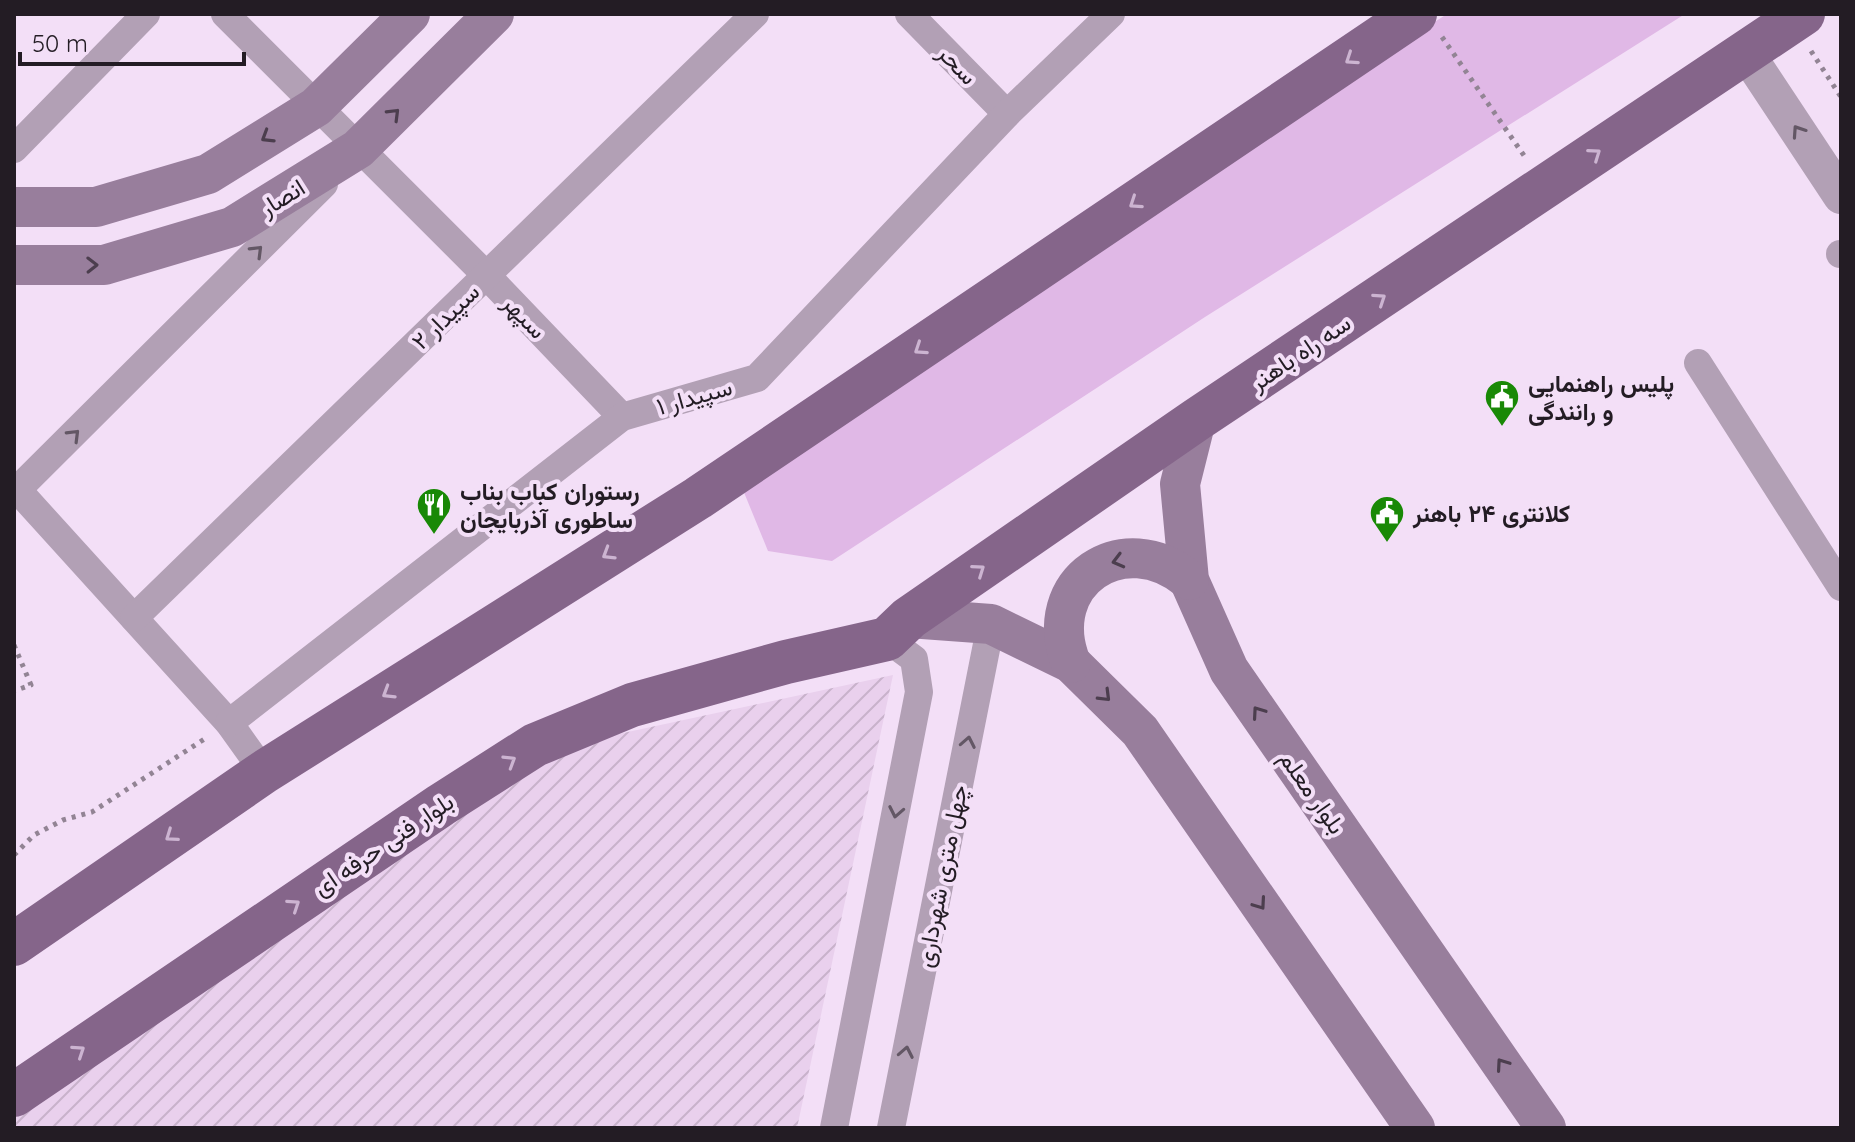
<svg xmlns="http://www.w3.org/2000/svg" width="1855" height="1142" font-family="Quicksand,Vazirmatn,sans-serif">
<defs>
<pattern id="industrial-furrows" width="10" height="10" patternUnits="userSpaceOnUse" patternTransform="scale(2)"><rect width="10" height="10" fill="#e9d0ed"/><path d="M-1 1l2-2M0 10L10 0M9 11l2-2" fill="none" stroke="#c8b2cb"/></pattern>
</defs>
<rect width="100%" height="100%" fill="#f3dff7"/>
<path fill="url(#industrial-furrows)" d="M 893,675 L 797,1128 L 14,1128 L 14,1080 L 516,756 Z"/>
<path fill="#e0b8e6" d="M 1447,14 L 1685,14 L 1205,317 L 832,561 L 768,551 L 743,490 L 786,439 Z"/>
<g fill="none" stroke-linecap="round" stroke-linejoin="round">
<g stroke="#928494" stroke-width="5" stroke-dasharray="4 6" stroke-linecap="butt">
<path d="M 1442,37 L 1525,157"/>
<path d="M 1811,51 L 1841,97"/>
<path d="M 14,645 L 31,685 L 14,691"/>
<path d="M 14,855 L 34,835 L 63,820 L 92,812 L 206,738"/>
</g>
<g stroke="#b2a0b5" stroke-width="28">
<path d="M 225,14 L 486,275 L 622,417"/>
<path d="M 909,14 L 1007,114"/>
<path d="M 14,149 L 146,14"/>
<path d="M 1840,254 L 1841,254"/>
<path d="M 1698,363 L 1841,587"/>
<path d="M 14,486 L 229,723 L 264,772"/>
<path d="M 14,493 L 324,184"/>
<path d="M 134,618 L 755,14"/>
<path d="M 229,723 L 622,417 L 757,378 L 1007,114 L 1111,14"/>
<path d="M 834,1128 L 919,692 L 914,659 L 887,639"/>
<path d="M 891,1128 L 991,624"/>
</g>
<path stroke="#b2a0b5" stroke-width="36" d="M 1745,51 L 1841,196"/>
<g stroke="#987e9c" stroke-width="40">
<path d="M 14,207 L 96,207 L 208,174 L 316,107 L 410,14"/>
<path d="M 14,265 L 104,265 L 232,227 L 358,149 L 494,14"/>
<path d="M 1196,420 L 1180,484 L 1189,580 L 1229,670 L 1546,1128"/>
<path d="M 909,618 L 991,624 L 1071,663 L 1140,731 L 1415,1128"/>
<path d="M 1071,663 C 1039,582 1123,525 1189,580"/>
</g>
<g stroke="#85658a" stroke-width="44">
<path d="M 14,944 L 264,772 L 698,498 L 1415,14"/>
<path d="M 14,1095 L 441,805 L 535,745 L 632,705 L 786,662 L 887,639 L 909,618 L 1196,420 L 1803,14"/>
</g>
</g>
<defs><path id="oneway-chevron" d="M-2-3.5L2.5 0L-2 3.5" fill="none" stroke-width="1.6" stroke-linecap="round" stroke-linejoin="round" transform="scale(2)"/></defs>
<g stroke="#ccb4d1">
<use href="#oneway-chevron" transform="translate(1351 59) rotate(146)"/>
<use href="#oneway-chevron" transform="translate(1595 154) rotate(-35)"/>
<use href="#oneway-chevron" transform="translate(1135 203) rotate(146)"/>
<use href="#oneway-chevron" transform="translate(1380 299) rotate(-34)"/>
<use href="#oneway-chevron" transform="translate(920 349) rotate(146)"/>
<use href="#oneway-chevron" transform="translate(608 554) rotate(148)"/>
<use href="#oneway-chevron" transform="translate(979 570) rotate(-35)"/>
<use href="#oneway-chevron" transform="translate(388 693) rotate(148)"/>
<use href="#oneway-chevron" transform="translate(510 761) rotate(-32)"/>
<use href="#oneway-chevron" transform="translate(171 836) rotate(145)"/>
<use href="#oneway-chevron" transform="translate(294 905) rotate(-34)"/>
<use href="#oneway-chevron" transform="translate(79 1051) rotate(-34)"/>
</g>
<g stroke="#4c3e4e">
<use href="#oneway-chevron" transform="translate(394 114) rotate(-45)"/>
<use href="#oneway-chevron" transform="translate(267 137) rotate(148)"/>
<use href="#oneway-chevron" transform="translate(92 265) rotate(-1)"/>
<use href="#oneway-chevron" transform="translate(1118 561) rotate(165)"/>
<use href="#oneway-chevron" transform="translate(1105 696) rotate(45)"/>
<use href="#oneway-chevron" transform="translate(1258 712) rotate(-125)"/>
<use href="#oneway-chevron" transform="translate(1260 904) rotate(55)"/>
<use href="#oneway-chevron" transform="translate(1502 1064) rotate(-125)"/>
</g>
<g stroke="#635765">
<use href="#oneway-chevron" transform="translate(1798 131) rotate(-124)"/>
<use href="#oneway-chevron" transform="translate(257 251) rotate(-45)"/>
<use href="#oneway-chevron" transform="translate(74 435) rotate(-45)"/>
<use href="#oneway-chevron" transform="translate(968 742) rotate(-79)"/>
<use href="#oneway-chevron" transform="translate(896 812) rotate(101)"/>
<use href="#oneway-chevron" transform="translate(906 1052) rotate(-79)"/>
</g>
<defs>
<symbol id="civic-pin" viewBox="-11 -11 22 30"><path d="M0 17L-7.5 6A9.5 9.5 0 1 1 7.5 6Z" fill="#198906" stroke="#f3dff7"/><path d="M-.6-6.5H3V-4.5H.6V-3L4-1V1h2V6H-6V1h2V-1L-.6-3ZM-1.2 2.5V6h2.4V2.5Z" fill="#fff"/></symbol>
<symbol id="restaurant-pin" viewBox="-11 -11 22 30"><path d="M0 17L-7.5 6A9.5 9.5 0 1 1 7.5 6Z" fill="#198906" stroke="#f3dff7"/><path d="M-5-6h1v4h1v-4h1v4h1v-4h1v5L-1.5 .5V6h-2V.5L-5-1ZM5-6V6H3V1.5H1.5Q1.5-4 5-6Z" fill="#fff"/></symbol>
</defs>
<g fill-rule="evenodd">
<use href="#civic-pin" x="1482" y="377" width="40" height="54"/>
<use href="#restaurant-pin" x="414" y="485" width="40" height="54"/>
<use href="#civic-pin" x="1367" y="493" width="40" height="54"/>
</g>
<g text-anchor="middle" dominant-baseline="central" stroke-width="8" stroke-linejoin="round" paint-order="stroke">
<g font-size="24" fill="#231c24" stroke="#f3dff7">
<text transform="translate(958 64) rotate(46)">سحر</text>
<text transform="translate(282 197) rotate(-32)">انصار</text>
<text transform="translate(445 316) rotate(-44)">سپیدار ۲</text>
<text transform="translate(525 316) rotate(46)">سپهر</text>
<text transform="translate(1300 352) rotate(-34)">سه راه باهنر</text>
<text transform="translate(694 396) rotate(-16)">سپیدار ۱</text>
<text transform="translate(1313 792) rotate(55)">بلوار معلم</text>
<text transform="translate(383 844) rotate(-34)">بلوار فنی حرفه ای</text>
<text transform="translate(941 876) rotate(-79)">چهل متری شهرداری</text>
</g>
<g font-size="24" font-weight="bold" fill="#231c24" stroke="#f3dff7" text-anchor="start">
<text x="1528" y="383">پلیس راهنمایی<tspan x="1528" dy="28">و رانندگی</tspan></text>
<text x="460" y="491">رستوران کباب بناب<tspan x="460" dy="28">ساطوری آذربایجان</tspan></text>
<text x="1413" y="513">کلانتری ۲۴ باهنر</text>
</g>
</g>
<rect width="1855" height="1142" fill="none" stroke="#231c24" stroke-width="32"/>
<path d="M20 52v12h224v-12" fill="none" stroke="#231c24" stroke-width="4"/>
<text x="32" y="52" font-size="24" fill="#231c24" stroke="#f3dff7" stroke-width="6" paint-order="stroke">50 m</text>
</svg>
